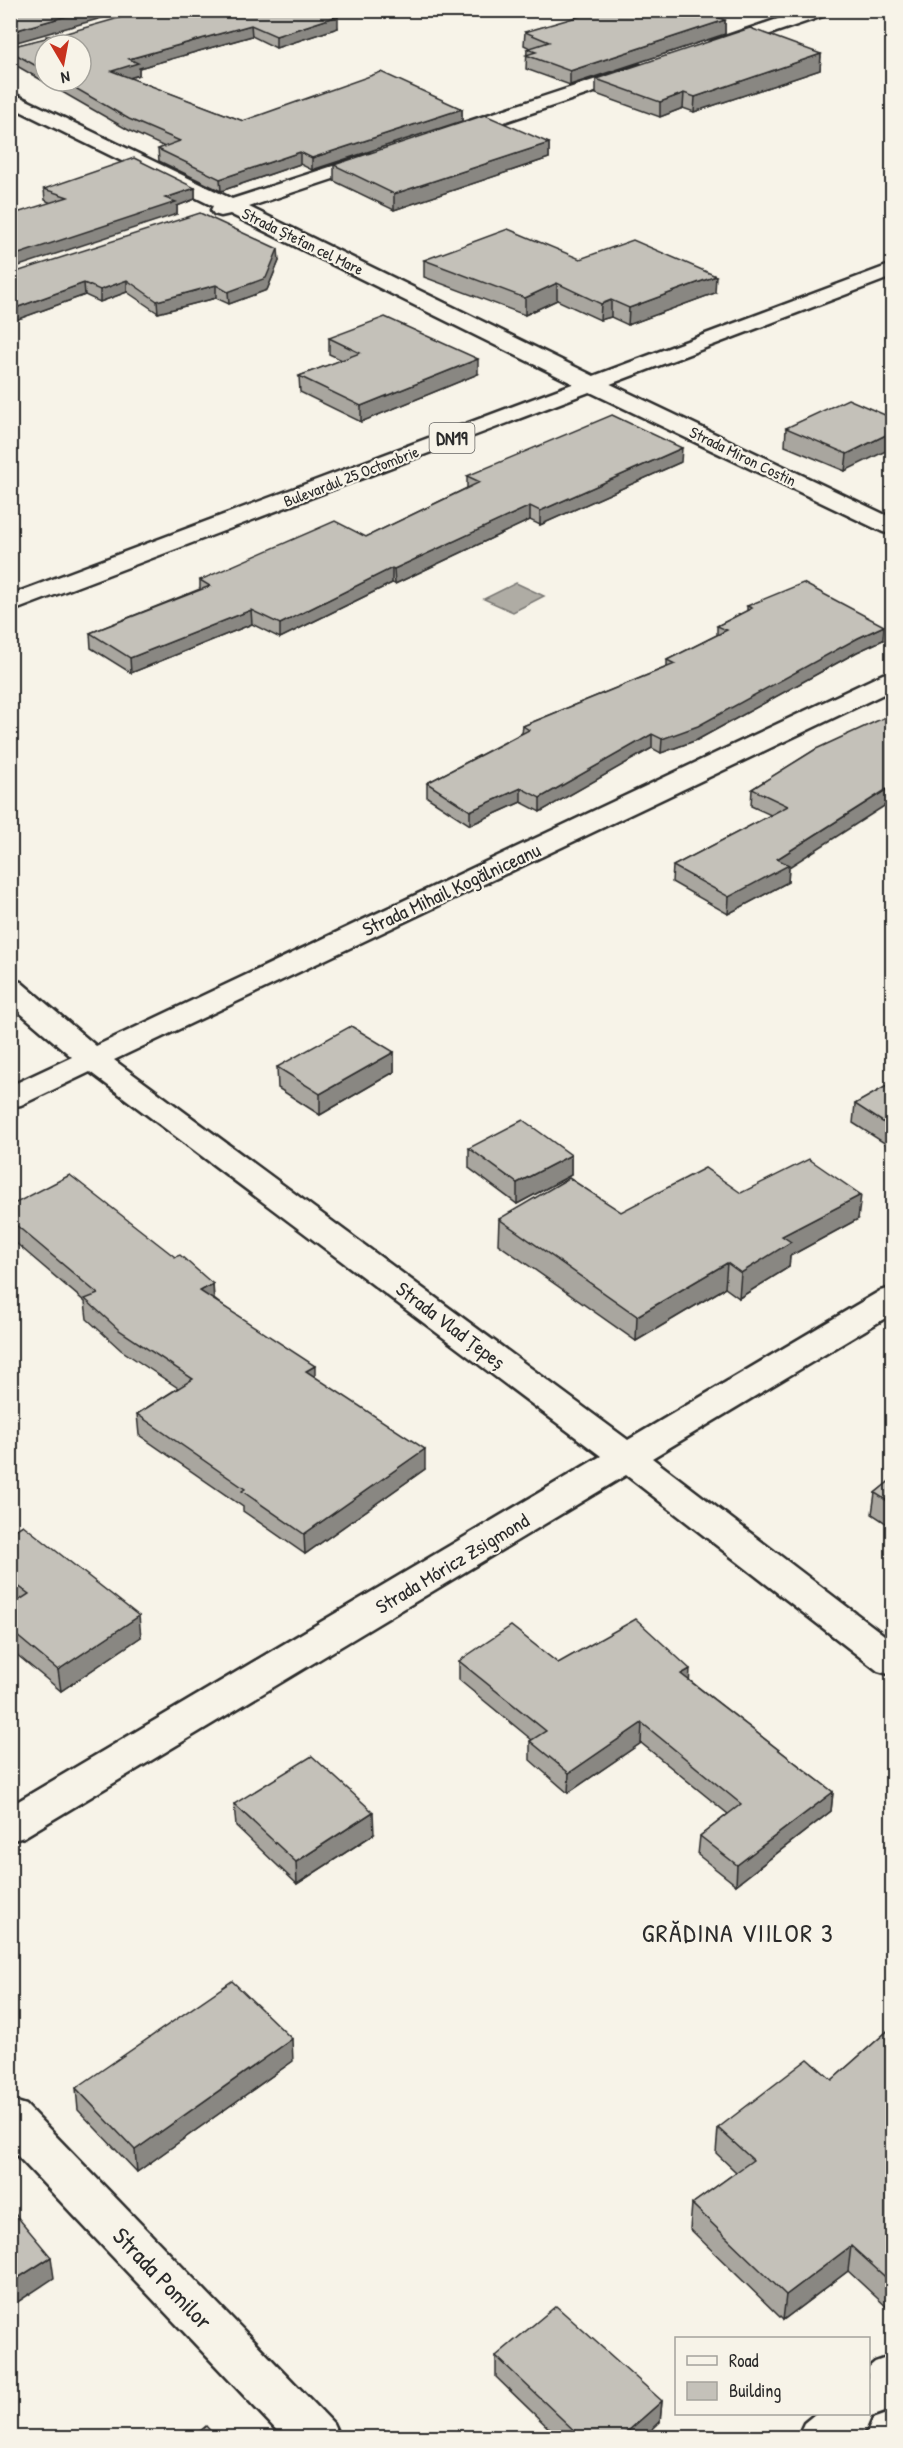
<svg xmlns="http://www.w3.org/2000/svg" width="903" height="2448" font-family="'Patrick Hand',sans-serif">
<rect width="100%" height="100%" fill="#f7f3e8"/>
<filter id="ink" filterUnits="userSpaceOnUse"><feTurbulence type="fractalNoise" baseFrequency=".0167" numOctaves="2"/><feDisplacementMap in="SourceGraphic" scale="12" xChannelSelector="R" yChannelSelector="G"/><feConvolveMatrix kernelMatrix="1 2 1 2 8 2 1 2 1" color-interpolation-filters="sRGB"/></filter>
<g filter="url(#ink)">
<path fill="#afaca4" stroke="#7a7874" stroke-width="1.5" d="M 516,583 L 544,596 L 513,612 L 484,599 Z"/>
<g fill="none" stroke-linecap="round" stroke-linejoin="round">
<defs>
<g id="minor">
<path d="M 804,10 L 832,10 L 829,14 L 724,50 L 710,50 L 708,46 L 710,42 Z"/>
<path d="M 639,65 L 646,67 L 648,71 L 646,75 L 459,137 L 445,137 L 442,133 L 445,129 Z"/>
<path d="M 10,92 L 232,199 L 370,154 L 384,154 L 387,158 L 384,162 L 249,207 L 602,380 L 892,518 L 892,534 L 883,532 L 586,390 L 230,214 L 221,216 L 214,214 L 211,210 L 213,206 L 10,106 Z"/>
<path d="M 892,672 L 892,690 L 114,1060 L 628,1440 L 880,1291 L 892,1288 L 892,1314 L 652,1458 L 892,1641 L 892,1675 L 878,1671 L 626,1475 L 24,1837 L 10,1841 L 10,1806 L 601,1456 L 90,1072 L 21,1105 L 10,1107 L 10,1086 L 72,1057 L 10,1004 L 10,979 L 21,982 L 96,1046 L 883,674 Z"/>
<path d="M 10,2100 L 26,2105 L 333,2423 L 340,2438 L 284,2438 L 10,2148 Z"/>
<path d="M 892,2356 L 892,2406 L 885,2412 L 871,2417 L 866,2429 L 856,2438 L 797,2438 L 804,2423 L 815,2414 L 868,2414 L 868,2368 L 875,2362 Z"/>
</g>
<path id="major" d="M 892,264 L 892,277 L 10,612 L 10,595 Z"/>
</defs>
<use href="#minor" stroke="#2b2b2b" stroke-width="5"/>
<use href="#major" stroke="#2b2b2b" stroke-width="5"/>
<use href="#minor" fill="#f7f3e8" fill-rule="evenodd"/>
<use href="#major" fill="#f7f3e8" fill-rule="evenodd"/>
</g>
<g fill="#a9a69f" stroke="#2b2b2b" stroke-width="1.5" fill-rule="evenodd">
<path d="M 349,10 L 334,15 L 338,28 L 276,48 L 252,36 L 139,68 L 139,75 L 129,78 L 243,121 L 462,109 L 462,121 L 312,170 L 300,164 L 221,191 L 159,161 L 158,149 L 165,147 L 130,131 L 10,62 L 10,47 L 56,36 ZM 45,45 L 81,81 L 45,81 Z"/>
<path d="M 725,20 L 725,34 L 570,85 L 526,69 L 527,49 L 530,48 L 524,45 L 525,32 Z"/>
<path d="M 821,54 L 820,70 L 694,112 L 683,108 L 660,117 L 596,94 L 596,79 Z"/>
<path d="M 549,143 L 549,158 L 394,210 L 334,181 L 334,165 Z"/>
<path d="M 195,188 L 195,199 L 177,206 L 177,214 L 51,203 L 45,200 L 44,189 Z"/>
<path d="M 580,259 L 715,293 L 628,325 L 611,317 L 600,320 L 557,300 L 525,315 L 424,277 L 424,260 Z"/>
<path d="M 279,261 L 267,290 L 229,304 L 216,298 L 158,313 L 127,292 L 100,302 L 85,295 L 10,322 L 10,274 Z"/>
<path d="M 329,338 L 478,374 L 361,422 L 300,392 L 299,376 L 342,360 L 329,354 Z"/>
<path d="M 892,418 L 845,471 L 785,446 L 786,428 Z"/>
<path d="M 681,462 L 540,525 L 530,520 L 395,584 L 392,583 L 280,638 L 252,624 L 131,673 L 91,648 L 90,633 L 200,589 L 200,580 L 366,537 L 467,488 L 467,476 Z"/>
<path d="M 747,606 L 883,640 L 857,652 L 697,740 L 661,753 L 652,748 L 540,812 L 521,802 L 470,825 L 427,797 L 427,783 L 522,733 L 523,726 L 667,667 L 667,660 L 717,635 L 717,626 L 747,611 Z"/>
<path d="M 816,749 L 789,867 L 788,882 L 728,914 L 672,882 L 673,866 L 771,815 L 751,806 L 752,789 Z"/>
<path d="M 892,1014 L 892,1040 L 886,1036 L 888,1017 Z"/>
<path d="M 394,1052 L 394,1072 L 320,1115 L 278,1088 L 277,1067 Z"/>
<path d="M 892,1083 L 892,1148 L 853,1123 L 855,1104 Z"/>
<path d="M 469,1148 L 571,1155 L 571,1175 L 517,1204 L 469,1168 Z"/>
<path d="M 741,1193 L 858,1219 L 790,1256 L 789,1267 L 739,1298 L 725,1288 L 636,1341 L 498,1244 L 499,1219 L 621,1212 Z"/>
<path d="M 10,1199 L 16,1203 L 175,1257 L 213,1284 L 214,1299 L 315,1377 L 425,1469 L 305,1554 L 243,1511 L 243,1507 L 139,1435 L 137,1414 L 178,1388 L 121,1350 L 87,1319 L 85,1302 L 10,1238 Z"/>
<path d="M 892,1479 L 892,1527 L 872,1514 L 875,1493 Z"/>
<path d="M 10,1533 L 141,1637 L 61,1691 L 10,1649 L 10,1606 L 15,1603 L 10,1599 Z"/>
<path d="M 459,1661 L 558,1663 L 689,1680 L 833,1792 L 831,1811 L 736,1885 L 698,1855 L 700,1836 L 728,1814 L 641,1743 L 568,1793 L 530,1760 L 530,1741 L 532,1740 L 459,1680 Z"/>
<path d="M 234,1804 L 374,1834 L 297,1884 L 236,1826 Z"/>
<path d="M 892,1935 L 892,1964 L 886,1959 L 889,1938 Z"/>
<path d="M 892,2027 L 892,2306 L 889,2309 L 848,2271 L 783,2320 L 690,2229 L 692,2204 L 736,2172 L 716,2153 L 718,2128 L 832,2080 Z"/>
<path d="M 293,2061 L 137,2172 L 78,2110 L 76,2088 Z"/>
<path d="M 496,2356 L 662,2401 L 660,2422 L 643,2438 L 559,2438 L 496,2377 Z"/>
</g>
<g fill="#898782" stroke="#2b2b2b" stroke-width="1.5">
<path d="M 88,10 L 130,10 L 10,44 L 10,32 Z"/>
<path d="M 317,10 L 349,10 L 317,20 Z"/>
<path d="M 338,16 L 338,28 L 276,48 L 276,36 Z"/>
<path d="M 725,20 L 725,34 L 570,85 L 570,71 Z"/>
<path d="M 251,25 L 252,36 L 139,68 L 139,75 L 112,83 L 112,71 L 129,59 Z"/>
<path d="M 821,54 L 820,70 L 694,112 L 695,97 Z"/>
<path d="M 684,93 L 683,108 L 660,117 L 660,102 Z"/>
<path d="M 462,109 L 462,121 L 312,170 L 312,158 Z"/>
<path d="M 549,143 L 549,158 L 394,210 L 394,194 Z"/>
<path d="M 300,152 L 300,164 L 221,191 L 220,179 Z"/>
<path d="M 195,188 L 195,199 L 177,206 L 177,214 L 10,269 L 10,257 L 165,198 Z"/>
<path d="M 278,249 L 279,261 L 267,290 L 229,304 L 228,292 Z"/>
<path d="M 716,276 L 715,293 L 628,325 L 629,308 Z"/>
<path d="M 127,280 L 127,292 L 100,302 L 100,290 Z"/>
<path d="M 84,283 L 85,295 L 10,322 L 10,310 Z"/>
<path d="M 557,283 L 557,300 L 525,315 L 525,298 Z"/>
<path d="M 216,285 L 216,298 L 158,313 L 157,301 Z"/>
<path d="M 611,300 L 611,317 L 600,320 L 601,304 Z"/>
<path d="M 478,359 L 478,374 L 361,422 L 361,406 Z"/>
<path d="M 892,432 L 892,448 L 845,471 L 847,454 Z"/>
<path d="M 682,448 L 681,462 L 540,525 L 540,511 Z"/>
<path d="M 530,506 L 530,520 L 395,584 L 394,569 Z"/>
<path d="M 392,568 L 392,583 L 280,638 L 280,624 Z"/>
<path d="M 251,610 L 252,624 L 131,673 L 130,658 Z"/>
<path d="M 884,626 L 883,640 L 857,652 L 697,740 L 661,753 L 662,739 L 858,638 Z"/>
<path d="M 652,734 L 652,748 L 540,812 L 540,798 Z"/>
<path d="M 892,786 L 892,801 L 789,867 L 788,882 L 728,914 L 729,897 L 777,859 Z"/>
<path d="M 521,788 L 521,802 L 470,825 L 470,811 Z"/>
<path d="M 394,1052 L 394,1072 L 320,1115 L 320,1094 Z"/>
<path d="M 571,1155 L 571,1175 L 517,1204 L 517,1183 Z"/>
<path d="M 861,1195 L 858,1219 L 790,1256 L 789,1267 L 739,1298 L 741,1273 L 782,1236 Z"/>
<path d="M 727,1263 L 725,1288 L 636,1341 L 637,1316 Z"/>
<path d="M 213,1284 L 214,1304 L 200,1291 Z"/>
<path d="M 315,1366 L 315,1386 L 306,1371 Z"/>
<path d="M 425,1449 L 425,1469 L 305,1554 L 304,1534 Z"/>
<path d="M 139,1616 L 141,1637 L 61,1691 L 58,1670 Z"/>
<path d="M 690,1669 L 689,1688 L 681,1674 Z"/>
<path d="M 642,1723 L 641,1743 L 568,1793 L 569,1773 Z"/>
<path d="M 833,1792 L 831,1811 L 736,1885 L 737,1865 Z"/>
<path d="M 373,1812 L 374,1834 L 297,1884 L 296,1862 Z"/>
<path d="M 292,2039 L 293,2061 L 137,2172 L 135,2150 Z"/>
<path d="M 851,2246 L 848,2271 L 783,2320 L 786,2295 Z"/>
<path d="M 51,2257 L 54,2278 L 10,2307 L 10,2283 Z"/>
<path d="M 892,2286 L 892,2306 L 889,2309 Z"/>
<path d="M 662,2401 L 660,2422 L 643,2438 L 620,2438 Z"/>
</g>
<g fill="#c4c1b9" stroke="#2b2b2b" stroke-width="1.5">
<path d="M 10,10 L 88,10 L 10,32 Z"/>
<path d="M 147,10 L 323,10 L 338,16 L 276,36 L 251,25 L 129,59 L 138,63 L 112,71 L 243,121 L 381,72 L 462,109 L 312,158 L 300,152 L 220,179 L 158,149 L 180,141 L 129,119 L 63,81 L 81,81 L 81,45 L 45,45 L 45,71 L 10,51 L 10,47 L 46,38 L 46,36 L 56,36 Z"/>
<path d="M 601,10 L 699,10 L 725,20 L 570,71 L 526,55 L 536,52 L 527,49 L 549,42 L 525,32 Z"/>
<path d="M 750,28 L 821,54 L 695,97 L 684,93 L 660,102 L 596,79 Z"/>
<path d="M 485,115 L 549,143 L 394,194 L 334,165 Z"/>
<path d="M 134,158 L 195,188 L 165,198 L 176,202 L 10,257 L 10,215 L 68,197 L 44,189 Z"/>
<path d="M 200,213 L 278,249 L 266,278 L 228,292 L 216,285 L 157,301 L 127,280 L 100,290 L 84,283 L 10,310 L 10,274 Z"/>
<path d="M 508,229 L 580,259 L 633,240 L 716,276 L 629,308 L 611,300 L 601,304 L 557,283 L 525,298 L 424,260 Z"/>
<path d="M 385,317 L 478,359 L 361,406 L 299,376 L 360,353 L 329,338 Z"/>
<path d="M 848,399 L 892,418 L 892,432 L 847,454 L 786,428 Z"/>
<path d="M 612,415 L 682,448 L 540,511 L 530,506 L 394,569 L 392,568 L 280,624 L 251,610 L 130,658 L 90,633 L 210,586 L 200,580 L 335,521 L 366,537 L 480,482 L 467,476 Z"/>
<path d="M 803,583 L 884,626 L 858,638 L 698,726 L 662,739 L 652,734 L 540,798 L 521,788 L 470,811 L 427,783 L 529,730 L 523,726 L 675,664 L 667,660 L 727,630 L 717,626 L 752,608 L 747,606 Z"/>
<path d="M 892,714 L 892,786 L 777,859 L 789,865 L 729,897 L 673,866 L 788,806 L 752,789 L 816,749 Z"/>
<path d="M 892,1014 L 892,1020 L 888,1017 Z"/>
<path d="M 351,1026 L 394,1052 L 320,1094 L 277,1067 Z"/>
<path d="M 892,1083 L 892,1128 L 855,1104 Z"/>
<path d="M 523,1120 L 571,1155 L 517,1183 L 469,1148 Z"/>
<path d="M 809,1159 L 861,1195 L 782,1236 L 791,1242 L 741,1273 L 727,1263 L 637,1316 L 499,1219 L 569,1178 L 621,1212 L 705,1168 L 741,1193 Z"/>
<path d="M 70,1175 L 175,1257 L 180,1255 L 213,1284 L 200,1291 L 315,1366 L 306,1371 L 425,1449 L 304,1534 L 242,1491 L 245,1489 L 137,1414 L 193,1379 L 119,1330 L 85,1299 L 98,1294 L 10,1220 L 10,1199 L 16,1203 Z"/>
<path d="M 892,1479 L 892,1504 L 875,1493 Z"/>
<path d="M 23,1525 L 139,1616 L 58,1670 L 10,1630 L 10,1606 L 29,1594 L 10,1580 L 10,1533 Z"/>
<path d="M 636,1619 L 690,1669 L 681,1674 L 833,1792 L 737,1865 L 700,1836 L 741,1804 L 642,1723 L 569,1773 L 530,1741 L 546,1731 L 459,1661 L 511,1626 L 558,1663 Z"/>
<path d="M 312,1756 L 373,1812 L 296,1862 L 234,1804 Z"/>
<path d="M 232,1981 L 292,2039 L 135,2150 L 76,2088 Z"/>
<path d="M 892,2027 L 892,2283 L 851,2246 L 786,2295 L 692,2204 L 753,2160 L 718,2128 L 808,2059 L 832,2080 Z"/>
<path d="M 10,2208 L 51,2257 L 10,2283 Z"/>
<path d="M 556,2306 L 662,2401 L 620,2438 L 582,2438 L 496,2356 Z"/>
<path d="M 206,2426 L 217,2438 L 192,2438 Z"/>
</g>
</g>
<g text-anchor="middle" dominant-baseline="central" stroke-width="4.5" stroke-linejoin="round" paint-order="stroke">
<g font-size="16" fill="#2b2b2b" stroke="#f7f3e8">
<text transform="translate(303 241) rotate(26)">Strada Ștefan cel Mare</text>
<text transform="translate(743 456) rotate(26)">Strada Miron Costin</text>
<text transform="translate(351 476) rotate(-21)">Bulevardul 25 Octombrie</text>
</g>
<rect fill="#f7f3e8" stroke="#686764" stroke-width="1.5" x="429.5" y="423" width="45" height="30" rx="4.5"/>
<g font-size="18" font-weight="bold" fill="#2b2b2b">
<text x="452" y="438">DN19</text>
</g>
<g font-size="20" fill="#2b2b2b" stroke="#f7f3e8">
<text transform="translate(451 889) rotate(-25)">Strada Mihail Kogălniceanu</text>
<text transform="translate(451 1325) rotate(37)">Strada Vlad Țepeș</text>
<text transform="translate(452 1563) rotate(-31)">Strada Móricz Zsigmond</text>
</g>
<g font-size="24" fill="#2b2b2b" stroke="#f7f3e8">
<text transform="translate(163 2278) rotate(46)">Strada Pomilor</text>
</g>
<g font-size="26" letter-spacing="1.5" fill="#2b2b2b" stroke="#f7f3e8">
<text x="738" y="1932">GRĂDINA VIILOR 3</text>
</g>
</g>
<rect width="903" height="2448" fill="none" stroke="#f7f3e8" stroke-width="36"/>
<rect x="18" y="18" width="867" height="2412" fill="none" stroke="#2b2b2b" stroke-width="2" filter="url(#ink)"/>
<rect x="675" y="2337" width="195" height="78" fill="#f7f3e8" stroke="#a5a39c" stroke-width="1.5"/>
<rect x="687" y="2356" width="30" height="9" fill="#f7f3e8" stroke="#a5a39c" stroke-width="1.5"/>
<text x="729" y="2367" font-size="18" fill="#2b2b2b">Road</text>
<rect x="687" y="2382" width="30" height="18" fill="#c4c1b9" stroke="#a5a39c" stroke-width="1.5"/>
<text x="729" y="2397" font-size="18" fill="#2b2b2b">Building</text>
<g transform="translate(63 63) rotate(170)"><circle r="28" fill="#f7f3e8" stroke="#a5a39c" stroke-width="1.5"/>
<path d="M0-4.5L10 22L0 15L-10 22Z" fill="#c8321e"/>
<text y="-9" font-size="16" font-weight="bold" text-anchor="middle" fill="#2b2b2b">N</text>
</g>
</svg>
